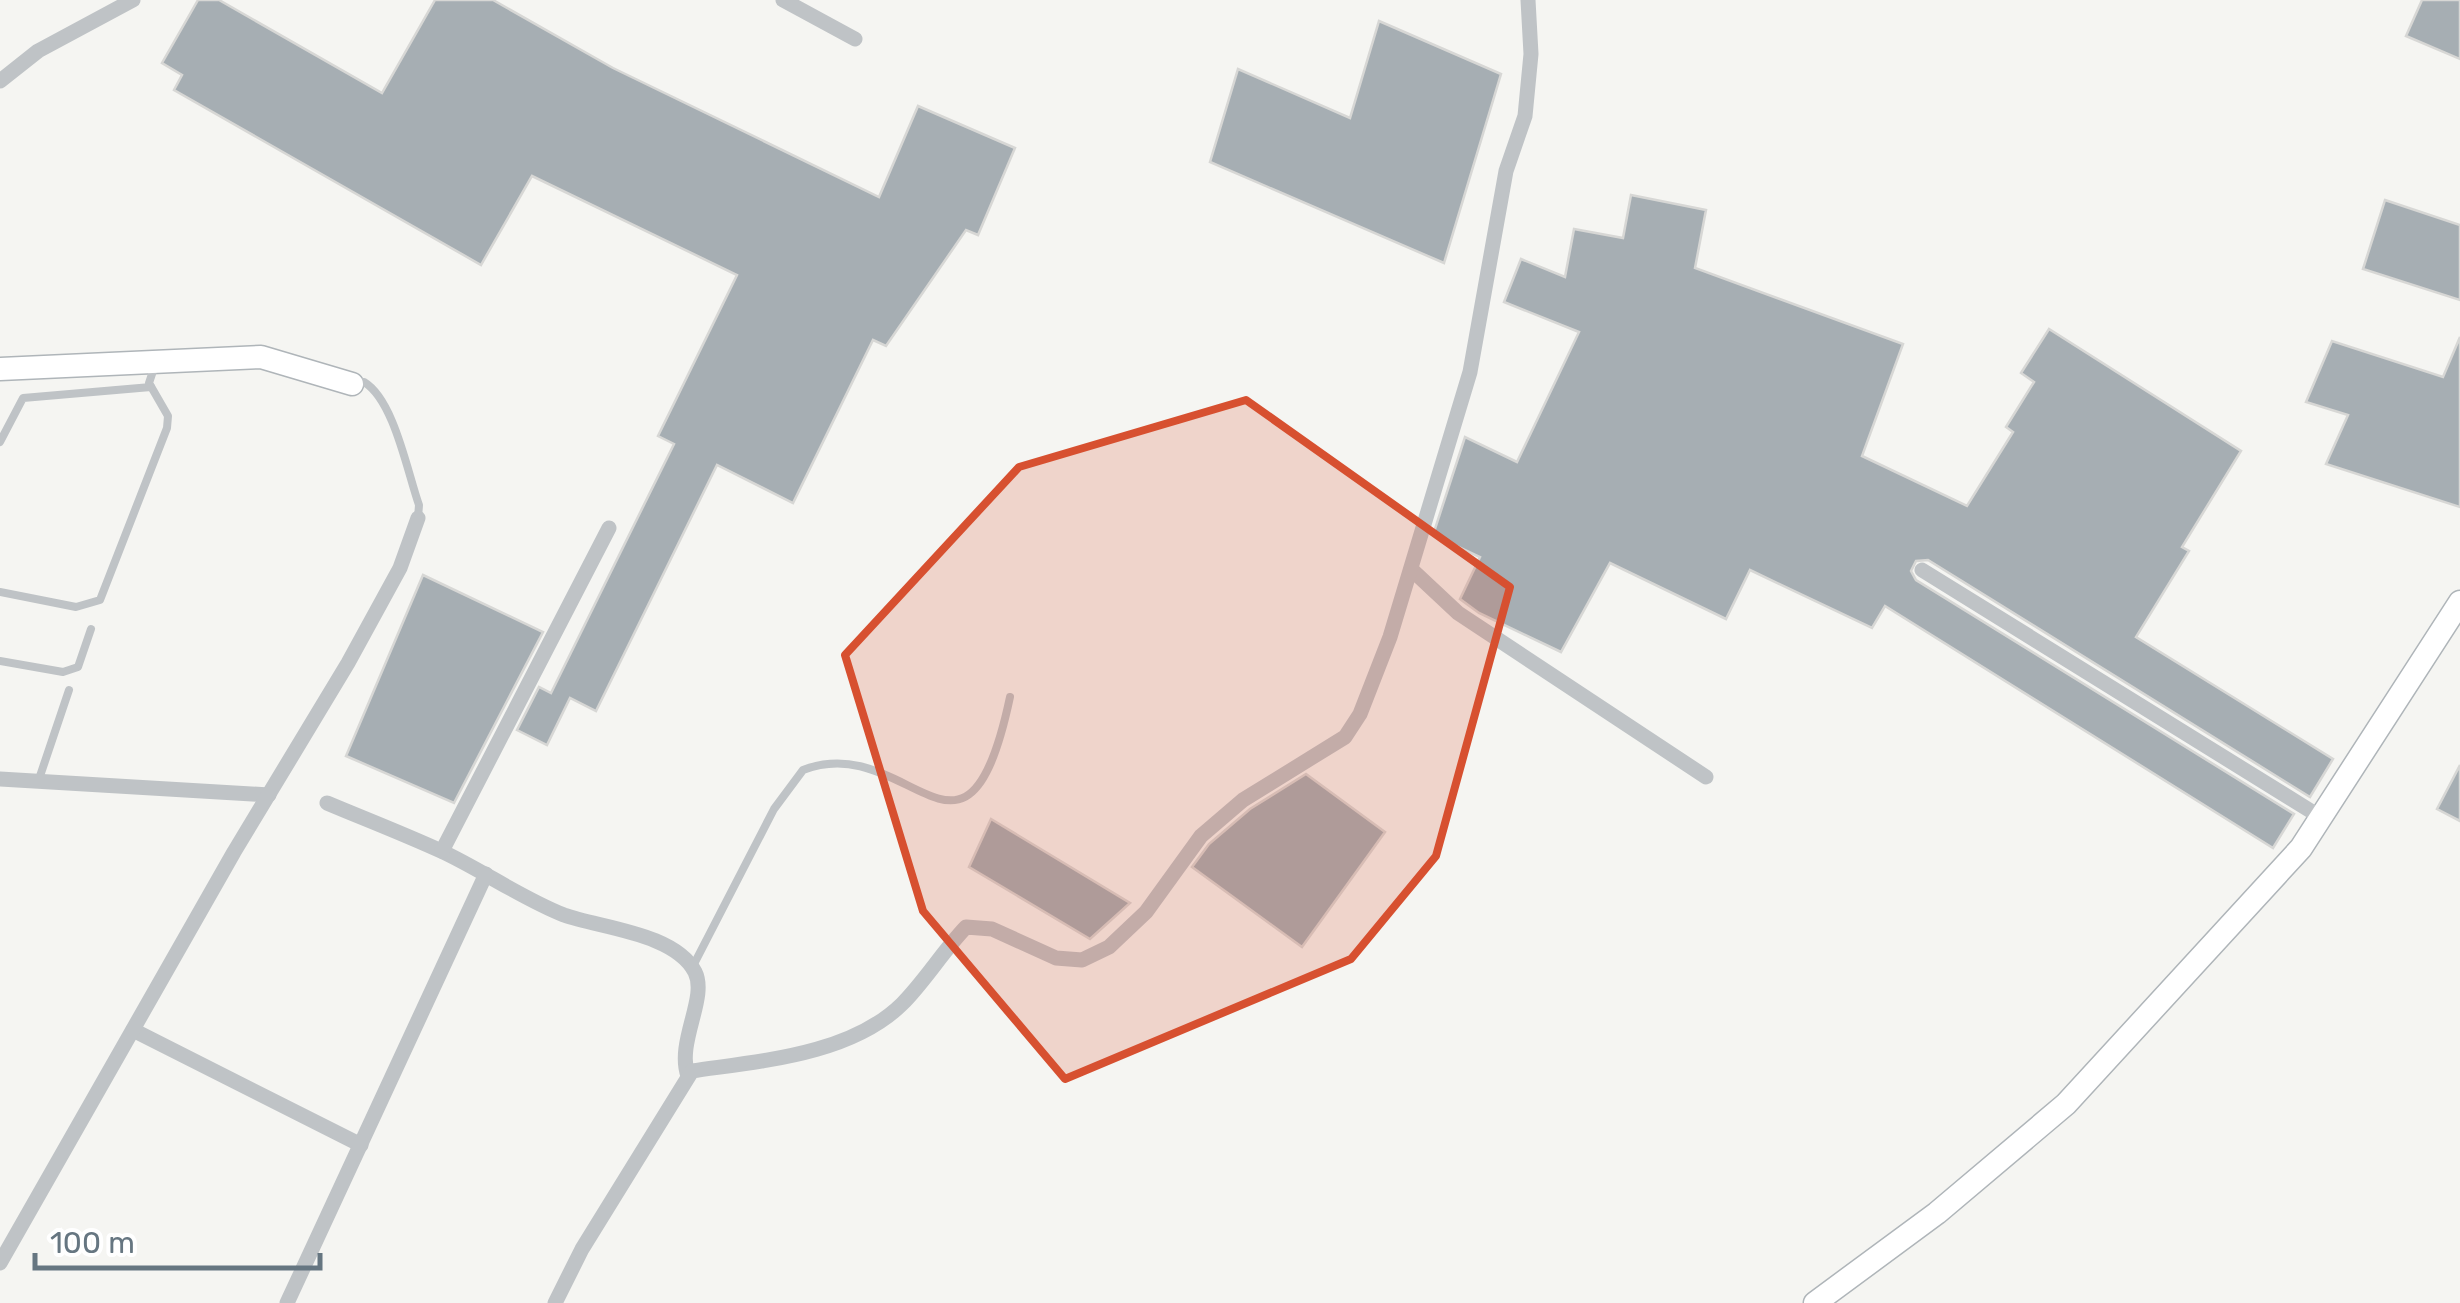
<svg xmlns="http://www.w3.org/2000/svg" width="2460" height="1303" font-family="Rubik,sans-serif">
<rect width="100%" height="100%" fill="#f5f5f2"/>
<g fill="#a6aeb3" stroke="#d7d7d5" stroke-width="2.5">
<path d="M 198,0 L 219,0 L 382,93 L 435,0 L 493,0 L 613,68 L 879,197 L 918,106 L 1015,148 L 978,235 L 966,230 L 886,346 L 873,340 L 793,503 L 717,465 L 596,711 L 570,698 L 547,745 L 517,730 L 539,687 L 551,693 L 674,444 L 658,436 L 737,275 L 532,176 L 481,265 L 174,90 L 182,75 L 162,63 Z"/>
<path d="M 2422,0 L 2460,0 L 2460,59 L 2406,36 Z"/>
<path d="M 1379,21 L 1501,74 L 1444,263 L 1210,162 L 1238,69 L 1350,118 Z"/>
<path d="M 1631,195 L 1706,210 L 1695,268 L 1903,344 L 1862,456 L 1967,506 L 2013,432 L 2006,427 L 2034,382 L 2021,373 L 2049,329 L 2241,451 L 2182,547 L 2189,551 L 2136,637 L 2333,759 L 2310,797 L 1928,560 L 1916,561 L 1911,571 L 1916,580 L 2294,814 L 2273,848 L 1885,606 L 1872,628 L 1750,570 L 1726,619 L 1610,563 L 1561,652 L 1479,613 L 1460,599 L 1480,557 L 1433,535 L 1465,437 L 1517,462 L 1579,332 L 1504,302 L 1521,259 L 1565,277 L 1574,229 L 1623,238 Z"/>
<path d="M 2385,200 L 2460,225 L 2460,300 L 2363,269 Z"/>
<path d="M 2460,337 L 2460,507 L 2326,464 L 2348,415 L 2306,402 L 2332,341 L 2443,377 Z"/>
<path d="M 423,575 L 543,632 L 454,803 L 346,756 Z"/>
<path d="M 2460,765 L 2460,821 L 2437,809 Z"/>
<path d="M 1306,774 L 1385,832 L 1302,947 L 1192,867 L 1209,844 L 1250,809 Z"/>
<path d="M 991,819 L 1130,903 L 1090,939 L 969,867 Z"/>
</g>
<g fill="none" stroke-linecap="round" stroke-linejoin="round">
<defs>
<g id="secondary">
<path d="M 0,369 L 261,357 L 352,384"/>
<path d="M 1815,1303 L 1937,1213 L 2066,1104 L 2301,848 L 2460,602"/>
</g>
</defs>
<use href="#secondary" stroke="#afb5b9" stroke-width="25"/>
<g stroke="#bfc3c6" stroke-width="8">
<path d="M 355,384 L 364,382 C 394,400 407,471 419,505 L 418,518"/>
<path d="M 0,442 L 23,398 L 151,387"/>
<path d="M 0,592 L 76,607 L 100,600 L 167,428 L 168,416 L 149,383 L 155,365"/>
<path d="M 0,661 L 63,672 L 78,667 L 91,629"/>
<path d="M 38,782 L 69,690"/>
<path d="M 693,966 L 774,809 L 803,770 C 910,729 966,904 1010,697"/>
</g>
<g stroke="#bfc3c6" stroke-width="15">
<path d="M 783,0 L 855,39"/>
<path d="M 0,81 L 38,51 L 133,0"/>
<path d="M 1411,569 L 1458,613 L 1706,777"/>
<path d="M 1922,570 L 2322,818"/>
<path d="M 0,779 L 269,795"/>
<path d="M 327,803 C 365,819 404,834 441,851 C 482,870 521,898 564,915 C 600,928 675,933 695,972 C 708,998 676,1042 688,1076"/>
<path d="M 442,851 L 609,528"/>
<path d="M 133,1030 L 361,1145"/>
<path d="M 0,1263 L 234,852 L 348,663 L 400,568 L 418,518"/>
<path d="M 287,1303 L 486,874"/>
<path d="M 555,1303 L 582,1249 L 692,1071 C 760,1061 850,1055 902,1004 C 925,981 943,951 966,927 L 992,929 L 1056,958 L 1082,960 L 1109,947 L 1146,912 L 1201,836 L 1243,800 L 1345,737 L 1360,714 L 1390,637 L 1470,372 L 1506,171 L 1525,116 L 1531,54 L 1528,0"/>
</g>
<use href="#secondary" stroke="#fff" stroke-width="22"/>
</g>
<path fill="#d75030" fill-opacity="0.2" stroke="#d75030" stroke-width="8" stroke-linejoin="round" d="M 1246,400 L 1510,587 L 1436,856 L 1351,959 L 1065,1079 L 923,911 L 845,655 L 1019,467 Z"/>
<path d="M35 1253v15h285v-15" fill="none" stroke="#667681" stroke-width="5"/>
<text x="50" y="1253" font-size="30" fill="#667681" stroke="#ffffff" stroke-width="8" paint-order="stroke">100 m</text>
</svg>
